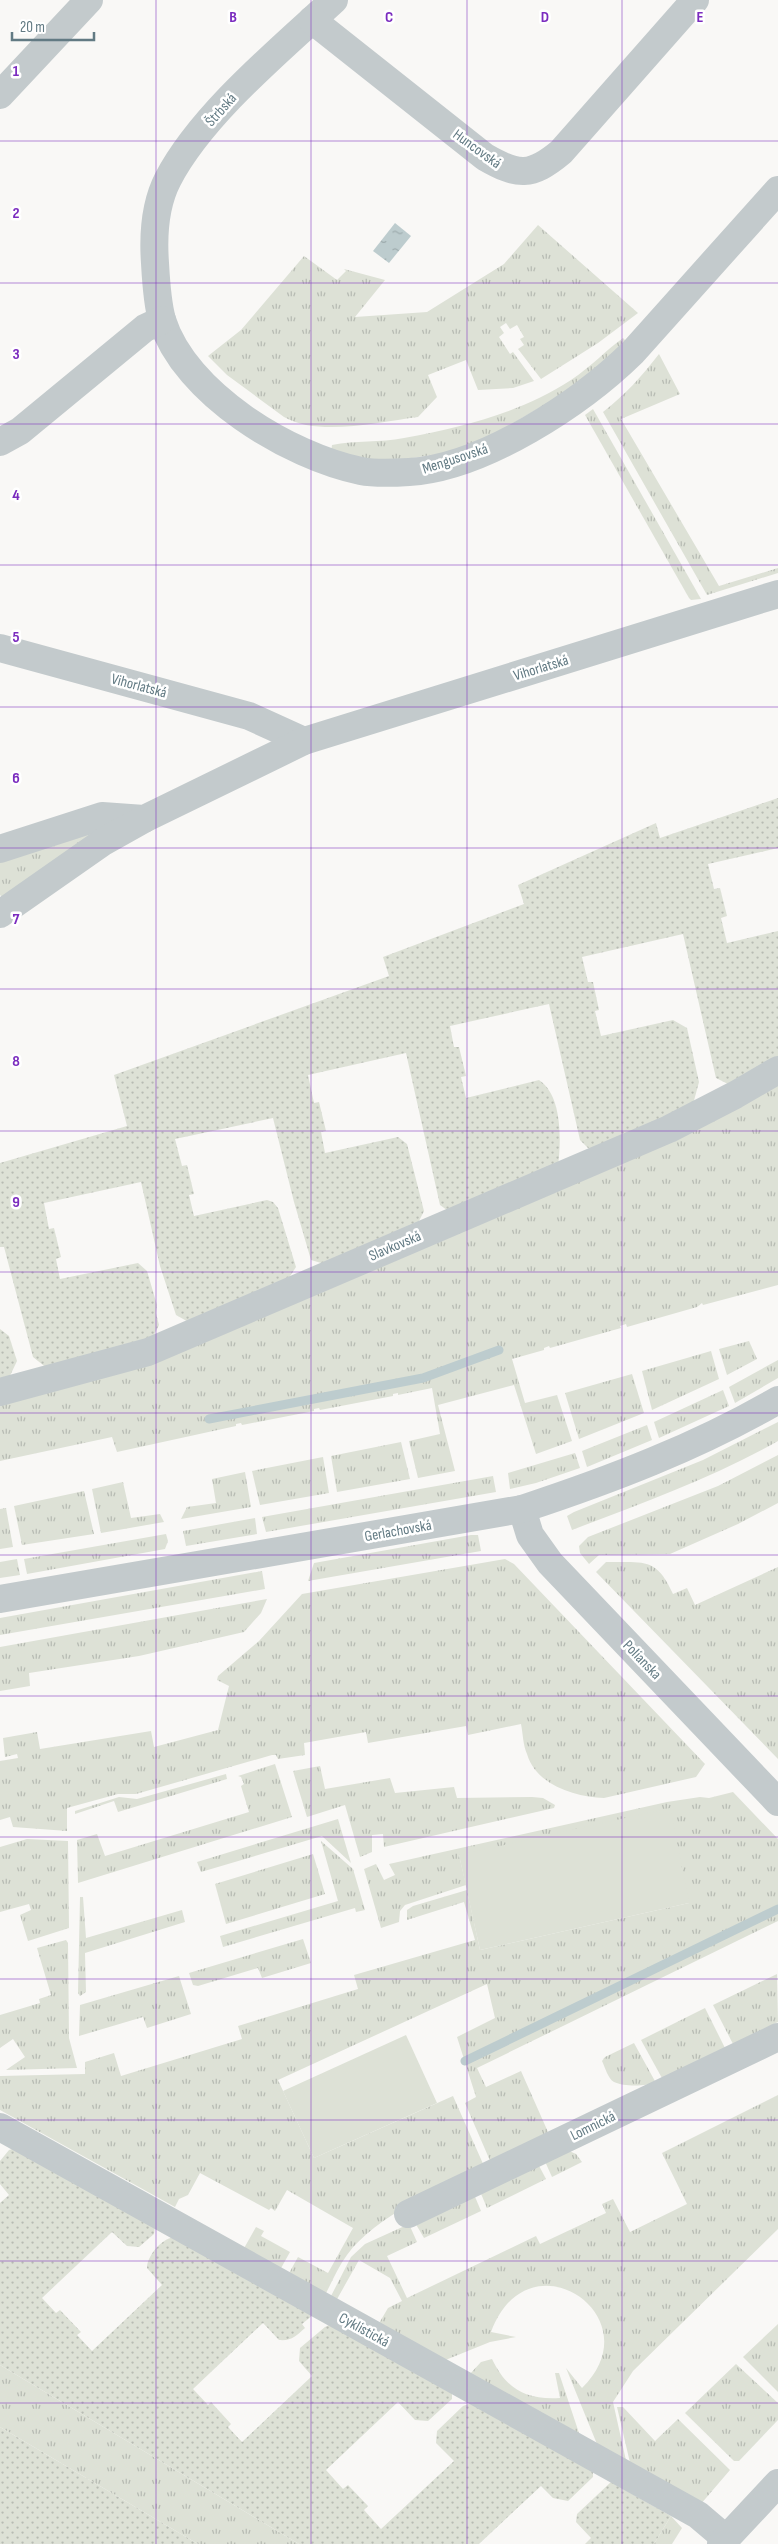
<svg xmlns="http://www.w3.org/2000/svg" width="778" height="2544" font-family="'Sofia Sans Condensed',sans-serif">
<defs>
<pattern id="grass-tufts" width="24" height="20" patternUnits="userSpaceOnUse" patternTransform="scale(1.25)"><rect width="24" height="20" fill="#dde1d6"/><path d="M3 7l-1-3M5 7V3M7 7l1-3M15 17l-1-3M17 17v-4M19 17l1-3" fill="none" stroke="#b7bbb3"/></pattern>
<pattern id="park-dots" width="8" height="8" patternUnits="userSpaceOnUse" patternTransform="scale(1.25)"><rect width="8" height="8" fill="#dde1d6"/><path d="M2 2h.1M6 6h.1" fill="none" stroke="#b7bbb3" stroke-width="1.8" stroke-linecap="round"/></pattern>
<pattern id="water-ripples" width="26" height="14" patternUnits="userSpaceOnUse" patternTransform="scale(1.25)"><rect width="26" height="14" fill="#bdccce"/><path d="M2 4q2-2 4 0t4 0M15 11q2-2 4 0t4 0" fill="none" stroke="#9dabad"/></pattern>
</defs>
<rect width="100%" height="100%" fill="#f9f8f6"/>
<g fill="url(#grass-tufts)">
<path d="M 538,225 L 638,313 L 598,343 L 541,379 L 518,349 L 524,345 L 520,339 L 524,337 L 517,325 L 510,329 L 506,323 L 500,327 L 504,333 L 499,337 L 510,354 L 513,352 L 534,381 L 513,388 L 478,390 L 466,360 L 428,375 L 437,397 L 418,417 C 378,422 319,437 284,417 L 227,375 L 208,356 L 241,330 L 304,256 L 337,280 L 346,271 L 344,269 L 385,280 L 355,317 L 427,312 L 504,264 Z"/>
<path d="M 623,338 L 626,341 L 601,366 L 553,400 L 496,433 L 447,453 L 377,463 L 331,452 L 332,445 C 355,440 380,443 404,438 C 463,427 520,413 571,380 C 592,366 605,351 623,338 Z"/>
<path d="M 659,354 L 680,394 L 621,419 L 719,586 L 778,568 L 778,573 L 707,595 L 603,412 C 625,395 642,376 659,354 Z"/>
<path d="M 593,409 L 701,599 L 691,600 L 689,598 L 585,415 Z"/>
<path d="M 98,830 L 3,898 L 0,895 L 0,858 Z"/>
<path d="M 778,1081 L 778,1285 L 703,1305 L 702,1303 L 697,1307 L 627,1327 L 626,1324 L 620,1326 L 621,1328 L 550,1348 L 549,1346 L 544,1348 L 544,1350 L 512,1359 L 525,1403 L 557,1395 L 572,1441 L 536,1454 L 514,1385 L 438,1405 L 455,1471 L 418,1478 L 409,1441 L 440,1434 L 432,1388 L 398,1395 L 398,1393 L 393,1394 L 393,1396 L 320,1410 L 319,1408 L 314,1409 L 314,1411 L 242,1425 L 241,1423 L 236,1424 L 236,1426 L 117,1452 L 112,1437 L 0,1461 L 0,1400 Z"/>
<path d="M 749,1341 L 757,1359 L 727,1375 L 719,1349 Z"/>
<path d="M 711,1351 L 719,1379 L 652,1410 L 642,1371 Z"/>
<path d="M 778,1360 L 778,1378 L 735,1403 L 729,1387 Z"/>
<path d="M 632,1374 L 644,1413 L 579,1439 L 565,1393 Z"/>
<path d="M 723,1390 L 729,1406 L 659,1438 L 654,1422 Z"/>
<path d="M 778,1422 L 778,1441 C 712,1478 642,1503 572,1530 L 567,1516 L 574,1512 L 703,1460 Z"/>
<path d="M 647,1425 L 652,1440 L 587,1467 L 582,1451 Z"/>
<path d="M 401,1442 L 410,1479 L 337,1492 L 331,1456 Z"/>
<path d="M 575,1453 L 580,1468 L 536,1483 L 510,1489 L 508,1473 Z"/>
<path d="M 778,1455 L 778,1503 L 738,1524 L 670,1554 L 599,1555 L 589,1564 L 580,1553 L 579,1546 L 588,1537 L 718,1486 Z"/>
<path d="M 323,1457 L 329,1493 L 260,1505 L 252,1471 Z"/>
<path d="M 245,1472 L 251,1507 L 181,1519 L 187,1507 L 216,1503 L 212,1479 Z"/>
<path d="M 493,1476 L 496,1492 L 266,1532 L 262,1517 Z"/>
<path d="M 123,1482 L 131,1518 L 160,1514 L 164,1522 L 101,1533 L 92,1489 Z"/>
<path d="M 84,1491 L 94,1534 L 22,1545 L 14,1506 Z"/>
<path d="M 6,1508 L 13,1547 L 0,1549 L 0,1509 Z"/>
<path d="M 255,1518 L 257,1534 L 186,1546 L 183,1531 Z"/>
<path d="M 166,1534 L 168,1541 L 165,1549 L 27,1574 L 24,1559 Z"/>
<path d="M 471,1535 L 478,1535 L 481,1551 L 308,1581 L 314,1563 Z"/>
<path d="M 17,1559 L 20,1575 L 0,1578 L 0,1562 Z"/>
<path d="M 505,1559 L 514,1564 L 705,1764 L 696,1777 L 604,1798 C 575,1797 536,1785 527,1754 C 523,1745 523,1734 521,1724 L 468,1735 L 466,1726 L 368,1743 L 366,1732 L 304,1743 L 305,1755 L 278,1759 L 276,1755 L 272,1755 L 136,1794 L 118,1794 L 67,1808 L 67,1831 L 13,1827 L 10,1817 L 0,1820 L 0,1761 L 18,1758 L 17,1754 L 5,1757 L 3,1738 L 37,1732 L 40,1749 L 151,1731 L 154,1747 L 218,1730 L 229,1686 L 217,1680 L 218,1676 L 259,1641 L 302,1594 Z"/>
<path d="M 606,1562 C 643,1563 656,1556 673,1594 L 687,1588 L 695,1605 L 778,1567 L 778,1759 L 596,1572 Z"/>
<path d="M 262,1571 L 265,1589 L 0,1635 L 0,1618 Z"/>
<path d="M 267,1599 L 261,1613 L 244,1632 L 139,1656 L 29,1673 L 30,1686 L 0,1691 L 0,1647 Z"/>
<path d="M 275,1764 L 292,1817 L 78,1883 L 77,1840 L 97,1834 L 105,1856 L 249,1812 L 241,1786 L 244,1784 L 241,1777 L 238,1776 Z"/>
<path d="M 320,1766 L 325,1789 L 390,1778 L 395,1793 L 454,1787 L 457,1798 L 532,1797 L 543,1798 L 555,1805 L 554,1808 L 384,1847 L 383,1834 L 372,1835 L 372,1852 L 360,1857 L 345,1805 L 307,1817 L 293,1771 Z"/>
<path d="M 226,1774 L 227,1779 L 118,1812 L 114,1801 L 75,1814 L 75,1811 L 119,1797 L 137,1799 Z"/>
<path d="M 733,1792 L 778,1839 L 778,1921 L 477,2068 L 486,2087 L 521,2071 L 548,2132 L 491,2163 L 465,2103 L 476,2097 L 457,2037 L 495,2018 L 487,1984 L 278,2080 L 314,2158 L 453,2096 L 484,2166 C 442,2188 375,2216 347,2255 C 338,2267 332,2282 325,2295 L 288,2275 L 298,2257 L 328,2273 L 353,2228 L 287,2190 L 275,2211 L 271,2208 L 269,2210 L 200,2173 L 188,2195 L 179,2199 L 175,2207 L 0,2110 L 0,2076 L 85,2074 L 85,2062 L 114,2053 L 121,2076 L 242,2039 L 238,2026 L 358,1989 L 354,1975 L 475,1940 L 464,1902 L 407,1920 L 407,1910 L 413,1906 L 467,1890 L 480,1950 L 689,1903 L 459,1855 L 466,1885 L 405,1905 L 400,1911 L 399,1922 L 381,1928 L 364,1869 L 376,1864 L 384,1880 L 395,1875 L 389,1864 L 667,1802 L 700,1797 L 709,1798 Z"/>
<path d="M 338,1819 L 351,1863 L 322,1836 L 201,1872 L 197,1862 Z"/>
<path d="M 27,1839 L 68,1841 L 69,1928 L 28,1941 L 20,1915 L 31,1910 L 29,1904 L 0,1912 L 0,1847 Z"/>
<path d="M 321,1841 L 353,1869 L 365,1910 L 356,1912 L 355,1908 L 223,1947 L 220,1936 L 338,1901 Z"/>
<path d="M 313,1854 L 325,1894 L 226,1924 L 215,1884 Z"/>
<path d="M 80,1897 L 83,1897 L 86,1938 L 182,1910 L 185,1922 L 85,1953 L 86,1992 L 80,1996 L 78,1993 Z"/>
<path d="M 303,1939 L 311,1963 L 262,1978 L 258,1968 L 198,1986 L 193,1985 L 189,1973 Z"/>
<path d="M 66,1940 L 68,1943 L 69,2038 L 77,2068 L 6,2070 L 25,2057 L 13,2039 L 0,2048 L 0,2015 L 40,2003 L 39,1999 L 51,1995 L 37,1948 Z"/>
<path d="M 777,1974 L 778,2022 L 733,2044 L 713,2005 Z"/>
<path d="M 179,1976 L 191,2014 L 147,2028 L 143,2017 L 79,2036 L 80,2005 Z"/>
<path d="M 705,2008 L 725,2048 L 663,2080 L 641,2040 Z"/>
<path d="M 634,2043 L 656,2083 C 646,2086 624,2087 614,2082 C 608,2079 605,2067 602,2061 L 605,2057 Z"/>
<path d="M 778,2095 L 778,2229 L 633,2371 L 613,2402 L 627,2465 L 599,2449 L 566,2368 L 582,2388 C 655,2317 528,2231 491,2332 L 516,2337 L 490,2342 L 443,2361 L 378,2325 L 388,2308 L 402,2301 L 390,2278 L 359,2260 L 336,2301 L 330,2298 L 351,2257 L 365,2244 L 409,2224 L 417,2242 L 387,2256 L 407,2298 L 536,2236 L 540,2244 L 606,2213 L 602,2204 L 613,2199 L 630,2232 L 687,2204 L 662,2153 Z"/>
<path d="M 567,2150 L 576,2154 L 582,2162 L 552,2177 L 543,2157 Z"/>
<path d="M 536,2160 L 546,2179 L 487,2208 L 479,2189 Z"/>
<path d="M 473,2192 L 481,2211 L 424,2238 L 414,2221 Z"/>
<path d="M 256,2227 L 264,2231 L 261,2236 L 290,2252 L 280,2270 L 243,2250 Z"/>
<path d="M 778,2324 L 778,2392 L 743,2357 Z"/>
<path d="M 492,2359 C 507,2390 526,2400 560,2398 L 555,2373 L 559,2373 L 581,2439 L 469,2375 L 481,2362 Z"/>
<path d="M 736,2364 L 778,2403 L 778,2420 L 739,2461 L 734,2461 L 685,2413 Z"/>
<path d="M 0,2365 L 299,2544 L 198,2544 L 0,2427 Z"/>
<path d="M 617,2407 L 623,2407 L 655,2441 L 678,2419 L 730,2470 L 700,2505 L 631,2467 Z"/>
<path d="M 671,2516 L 682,2528 L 672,2544 L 654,2544 Z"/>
</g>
<g fill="url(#park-dots)">
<path d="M 778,798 L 778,848 L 708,864 L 714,889 L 720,888 L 727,916 L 721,918 L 727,943 L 778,931 L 778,1060 L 734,1087 L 716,1078 L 683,934 L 582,957 L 588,982 L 593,982 L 599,1010 L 595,1011 L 601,1036 L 673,1020 L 687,1028 L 699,1082 L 692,1108 L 593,1153 L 580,1140 L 549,1004 L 450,1026 L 454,1047 L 459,1047 L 466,1076 L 461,1077 L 466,1098 L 539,1080 C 563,1096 561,1142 558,1167 L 451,1213 L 440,1205 L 406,1053 L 308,1075 L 314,1103 L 319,1102 L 326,1131 L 321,1132 L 325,1153 L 398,1137 L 407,1144 L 424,1211 L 416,1227 L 328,1265 L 311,1260 L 294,1202 L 273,1118 L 175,1139 L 182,1166 L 187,1165 L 194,1194 L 189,1195 L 194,1216 L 267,1200 L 273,1202 L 278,1208 L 296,1267 L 285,1284 L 192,1324 L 176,1315 L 160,1266 L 141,1182 L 44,1203 L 49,1229 L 54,1228 L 61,1257 L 56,1259 L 60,1279 L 138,1263 L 147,1271 L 157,1305 L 156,1313 L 159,1325 L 151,1341 L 48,1369 L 33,1357 L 4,1247 L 0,1247 L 0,1163 L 127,1126 L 114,1075 L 389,976 L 383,957 L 524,904 L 518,885 L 656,823 L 660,838 Z"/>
<path d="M 0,1329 L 9,1336 L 17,1361 L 8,1380 L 0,1382 Z"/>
<path d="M 15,2148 L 155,2226 L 154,2234 L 139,2247 L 127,2246 L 112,2232 L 42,2298 L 56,2313 L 60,2310 L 81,2332 L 77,2335 L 92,2351 L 162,2285 L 147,2268 C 147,2256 161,2239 174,2237 L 313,2315 L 302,2324 L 305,2328 C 296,2336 292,2341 279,2340 L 263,2323 L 193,2389 L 208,2405 L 211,2402 L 231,2424 L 228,2427 L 242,2442 L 312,2376 L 299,2361 L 300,2348 L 325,2327 L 331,2324 L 452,2392 L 452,2399 L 428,2421 L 415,2420 L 398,2402 L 326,2470 L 343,2489 L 348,2485 L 368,2506 L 364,2510 L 381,2529 L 454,2461 L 436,2443 L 437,2431 L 463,2406 L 471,2403 L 593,2471 L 593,2477 L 568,2501 L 553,2498 L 541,2486 L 479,2544 L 299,2544 L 0,2365 L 0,2203 L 9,2195 L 0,2184 L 0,2161 L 9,2150 Z"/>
<path d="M 0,2427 L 198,2544 L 0,2544 Z"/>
<path d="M 611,2482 L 671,2516 L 654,2544 L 585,2544 L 591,2538 L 576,2522 L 577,2514 Z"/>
</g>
<g fill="#dde1d6">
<path d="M 670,1808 L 689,1903 L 480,1950 L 459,1855 Z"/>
<path d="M 406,2035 L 437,2103 L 314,2158 L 283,2091 Z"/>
</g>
<path fill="url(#water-ripples)" d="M 395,223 L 411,236 L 389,263 L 373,251 Z"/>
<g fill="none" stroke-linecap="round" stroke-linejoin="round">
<g stroke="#bdccce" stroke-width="9">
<path d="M 209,1419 L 423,1378 L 499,1350"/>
<path d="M 465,2061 L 778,1909"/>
</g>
<g stroke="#c3cacc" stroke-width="28">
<path d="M 334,0 C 280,50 202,114 168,179 C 155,204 153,235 155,263 C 156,281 157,302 162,320 C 185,394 289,456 361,471 C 376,474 393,473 409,472 C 483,468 581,403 633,352 L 778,190"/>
<path d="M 312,20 L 485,157 C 518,176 531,177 561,152 L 695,0"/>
<path d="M 0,95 L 89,0"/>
<path d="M 0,442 L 20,431 L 145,328 L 162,320"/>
<path d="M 0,648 L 249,716 L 304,741"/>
<path d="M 0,849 L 102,816 L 144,819 L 304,741 L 778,594"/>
<path d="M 0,914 L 103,842 L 144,819"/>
<path d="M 0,1392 L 148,1352 L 669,1129 L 735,1095 L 778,1070"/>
<path d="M 522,1509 L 530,1535 L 550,1563 L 778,1802"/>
<path d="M 0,1599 L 522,1509 C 610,1480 697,1447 778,1400"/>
<path d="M 0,2127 L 698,2515 L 725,2538"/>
<path d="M 408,2214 L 778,2037"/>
<path d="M 721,2544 L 778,2483"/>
</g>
</g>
<path fill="none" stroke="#7b2cbf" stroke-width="1" stroke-opacity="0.55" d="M 156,0 L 156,2544M 311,0 L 311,2544M 467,0 L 467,2544M 622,0 L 622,2544M 0,141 L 778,141M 0,283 L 778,283M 0,424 L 778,424M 0,565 L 778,565M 0,707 L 778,707M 0,848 L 778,848M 0,989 L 778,989M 0,1131 L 778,1131M 0,1272 L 778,1272M 0,1413 L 778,1413M 0,1555 L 778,1555M 0,1696 L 778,1696M 0,1837 L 778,1837M 0,1979 L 778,1979M 0,2120 L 778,2120M 0,2261 L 778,2261M 0,2403 L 778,2403"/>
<g text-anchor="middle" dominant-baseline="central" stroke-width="5" stroke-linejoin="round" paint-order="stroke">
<g font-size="15" fill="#627a83" stroke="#fff">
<text transform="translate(221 110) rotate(-48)">Štrbská</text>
<text transform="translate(477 149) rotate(36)">Huncovská</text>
<text transform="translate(455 459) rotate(-18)">Mengusovská</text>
<text transform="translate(541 668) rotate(-17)">Vihorlatská</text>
<text transform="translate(139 686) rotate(15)">Vihorlatská</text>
<text transform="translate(395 1246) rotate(-23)">Slavkovská</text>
<text transform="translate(398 1531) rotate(-10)">Gerlachovská</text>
<text transform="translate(642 1660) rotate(46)">Polianska</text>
<text transform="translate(593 2126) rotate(-26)">Lomnická</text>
<text transform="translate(364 2330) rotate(29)">Cyklistická</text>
</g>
</g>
<g font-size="16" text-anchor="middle" font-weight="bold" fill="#7b2cbf" stroke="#fff" stroke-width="5" stroke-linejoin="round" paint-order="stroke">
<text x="233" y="22">B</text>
<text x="389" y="22">C</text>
<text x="545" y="22">D</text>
<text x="700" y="22">E</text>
<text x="16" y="76">1</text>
<text x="16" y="218">2</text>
<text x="16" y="359">3</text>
<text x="16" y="500">4</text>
<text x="16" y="642">5</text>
<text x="16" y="783">6</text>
<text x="16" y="924">7</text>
<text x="16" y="1066">8</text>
<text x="16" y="1207">9</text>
</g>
<path d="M12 32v8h82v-8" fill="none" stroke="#627a83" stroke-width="2.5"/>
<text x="20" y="32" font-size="15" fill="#627a83" stroke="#ffffff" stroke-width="4" paint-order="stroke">20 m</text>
</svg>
